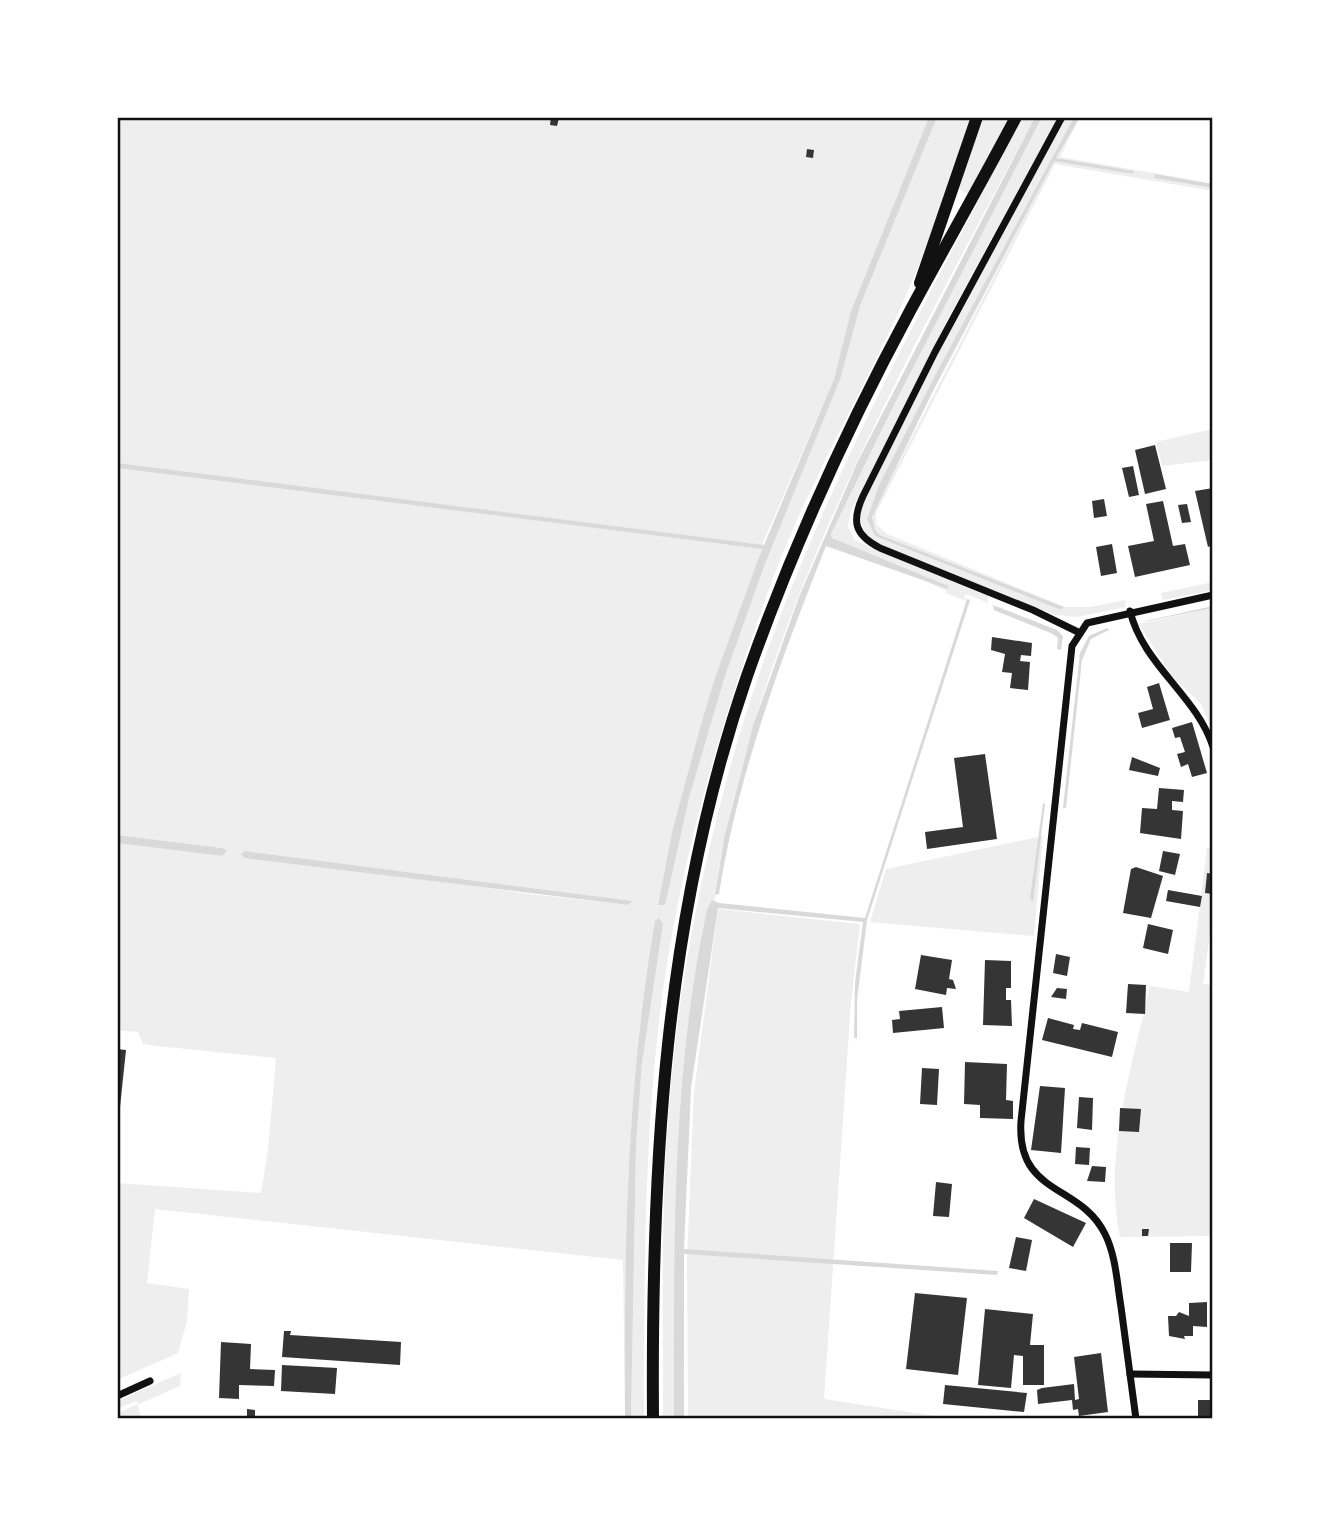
<svg xmlns="http://www.w3.org/2000/svg" width="1330" height="1536" font-family="Mulish,sans-serif">
<rect width="100%" height="100%" fill="#fff"/>
<g fill="#eee" fill-rule="evenodd">
<path d="M 117,117 L 929,117 L 851,311 L 834,379 L 762,545 L 117,463 Z"/>
<path d="M 937,117 L 971,117 C 949,181 928,248 900,309 C 858,400 807,487 772,581 C 719,726 675,877 658,1030 C 644,1159 644,1289 644,1419 L 631,1419 L 636,1146 L 642,1063 L 663,924 L 659,918 L 656,920 C 626,1086 624,1251 625,1419 L 623,1260 L 155,1209 L 147,1283 L 189,1289 L 187,1321 L 178,1353 L 117,1380 L 117,1183 L 261,1193 L 268,1150 L 276,1058 L 157,1046 L 143,1044 L 138,1032 L 117,1030 L 117,843 L 222,856 L 222,848 L 117,835 L 117,468 L 762,549 L 698,735 L 672,832 L 658,905 L 664,905 L 689,798 L 725,676 L 765,564 L 841,377 L 860,306 ZM 245,851 L 633,901 L 628,905 L 529,894 L 242,854 Z"/>
<path d="M 984,117 L 1009,117 L 969,194 L 958,189 Z"/>
<path d="M 1022,117 L 1035,117 C 928,320 807,531 746,752 C 733,801 718,852 715,901 L 712,900 L 707,912 L 688,1038 L 679,1144 L 674,1419 L 663,1419 C 663,1304 660,1189 672,1074 C 681,979 699,883 724,790 C 786,551 909,335 1022,117 Z"/>
<path d="M 1042,117 L 1058,117 L 951,313 L 850,513 L 848,527 L 855,540 L 873,549 L 988,596 L 987,607 L 986,602 L 966,594 L 964,597 L 967,601 L 945,593 L 947,591 L 832,538 L 831,534 L 895,403 Z"/>
<path d="M 1066,117 L 1074,117 L 941,364 L 868,515 L 875,536 L 1061,610 L 1064,607 L 880,535 L 872,523 L 873,513 L 1054,160 L 1133,174 L 1134,171 L 1056,158 L 1080,117 L 1060,157 L 1213,183 L 1155,174 L 1155,178 L 1213,188 L 1213,191 L 1055,164 L 876,513 L 876,524 L 887,534 L 1065,607 L 1090,607 L 1125,600 L 1126,607 L 1077,617 L 1055,615 L 874,542 C 858,527 859,517 865,498 L 938,354 Z"/>
<path d="M 1213,429 L 1213,460 L 1162,466 L 1156,442 Z"/>
<path d="M 1213,582 L 1213,590 L 1163,600 L 1161,593 Z"/>
<path d="M 1213,608 L 1213,732 L 1201,704 L 1171,675 L 1139,624 Z"/>
<path d="M 1043,836 L 1034,936 L 870,922 L 886,869 Z"/>
<path d="M 1207,848 L 1213,848 L 1213,912 L 1203,984 L 1213,985 L 1213,1236 L 1120,1237 C 1103,1155 1132,1067 1150,986 L 1189,992 Z"/>
<path d="M 718,909 L 860,924 L 851,1002 L 824,1399 L 954,1419 L 688,1419 L 687,1259 L 694,1092 Z"/>
<path d="M 181,1373 L 180,1386 L 137,1405 L 142,1419 L 117,1419 L 117,1413 L 138,1404 L 136,1401 L 117,1409 L 117,1401 Z"/>
</g>
<g fill="#d9d9d9">
<path d="M 929,117 L 937,117 L 860,306 L 841,377 L 765,564 L 725,676 L 689,798 L 665,905 L 658,905 L 672,832 L 698,735 L 715,678 L 762,549 L 117,468 L 117,463 L 764,545 L 834,379 L 851,311 Z"/>
<path d="M 1035,117 L 1042,117 L 895,403 L 831,534 L 832,538 L 948,586 L 948,589 L 826,546 C 781,659 738,774 719,894 L 715,895 L 724,838 L 753,726 L 799,597 L 857,463 Z"/>
<path d="M 1074,117 L 1080,117 L 1056,158 L 1134,171 L 1133,174 L 1054,161 L 933,391 L 872,517 L 875,529 L 880,535 L 1064,607 L 1061,610 L 875,536 L 867,519 L 880,483 L 941,364 Z"/>
<path d="M 1155,174 L 1213,184 L 1213,188 L 1154,178 Z"/>
<path d="M 967,599 L 970,600 L 867,920 L 857,1000 L 857,1038 L 854,1038 L 855,983 L 863,922 L 718,908 L 691,1088 L 684,1249 L 998,1271 L 997,1275 L 684,1254 L 684,1419 L 674,1419 C 674,1250 671,1077 707,910 L 712,900 L 719,903 L 865,918 Z"/>
<path d="M 993,605 L 1057,630 L 1063,636 L 1061,650 L 1057,649 L 1058,638 L 1053,634 L 994,610 Z"/>
<path d="M 1213,606 L 1213,608 L 1143,622 L 1145,621 Z"/>
<path d="M 1107,628 L 1109,630 L 1091,639 L 1082,660 L 1066,808 L 1063,808 L 1080,653 L 1089,636 Z"/>
<path d="M 1043,803 L 1045,804 L 1033,902 L 1030,898 Z"/>
<path d="M 117,835 L 222,848 L 227,851 L 222,856 L 117,843 Z"/>
<path d="M 245,851 L 633,901 L 628,905 L 244,858 L 241,854 Z"/>
<path d="M 659,918 L 663,924 L 642,1063 L 636,1146 L 631,1419 L 625,1419 C 624,1249 626,1090 655,921 Z"/>
</g>
<g fill="#353535">
<path d="M 551,117 L 559,118 L 557,126 L 550,125 Z"/>
<path d="M 807,149 L 814,150 L 813,158 L 806,157 Z"/>
<path d="M 1155,445 L 1166,489 L 1145,494 L 1135,450 Z"/>
<path d="M 1133,466 L 1139,495 L 1129,497 L 1122,468 Z"/>
<path d="M 1213,488 L 1213,545 L 1208,547 L 1195,491 Z"/>
<path d="M 1104,499 L 1107,516 L 1094,518 L 1092,501 Z"/>
<path d="M 1163,501 L 1173,546 L 1185,544 L 1190,565 L 1135,577 L 1128,546 L 1154,541 L 1146,504 Z"/>
<path d="M 1187,504 L 1191,522 L 1182,523 L 1178,505 Z"/>
<path d="M 1112,544 L 1117,573 L 1101,576 L 1096,547 Z"/>
<path d="M 992,637 L 1032,643 L 1031,656 L 1021,655 L 1020,661 L 1030,662 L 1028,690 L 1010,688 L 1012,673 L 1002,672 L 1005,654 L 991,650 Z"/>
<path d="M 1159,683 L 1170,720 L 1142,728 L 1138,713 L 1153,709 L 1147,687 Z"/>
<path d="M 1192,722 L 1207,773 L 1192,777 L 1188,764 L 1181,767 L 1177,754 L 1185,752 L 1180,737 L 1175,738 L 1172,728 Z"/>
<path d="M 985,754 L 997,839 L 927,849 L 925,832 L 963,827 L 954,758 Z"/>
<path d="M 1132,757 L 1160,768 L 1158,776 L 1129,770 Z"/>
<path d="M 1159,788 L 1184,790 L 1183,802 L 1172,801 L 1172,810 L 1183,811 L 1181,839 L 1140,833 L 1142,808 L 1157,809 Z"/>
<path d="M 1163,851 L 1180,854 L 1175,875 L 1159,871 Z"/>
<path d="M 1136,867 L 1163,876 L 1151,918 L 1123,913 L 1131,869 Z"/>
<path d="M 1207,873 L 1213,874 L 1213,894 L 1205,893 Z"/>
<path d="M 1168,890 L 1202,896 L 1200,907 L 1166,901 Z"/>
<path d="M 1148,924 L 1173,930 L 1168,954 L 1143,948 Z"/>
<path d="M 1056,954 L 1070,957 L 1067,976 L 1053,973 Z"/>
<path d="M 921,955 L 952,960 L 949,979 L 953,980 L 956,989 L 947,988 L 946,995 L 915,989 Z"/>
<path d="M 985,960 L 1011,961 L 1011,988 L 1006,988 L 1006,1000 L 1011,1000 L 1012,1026 L 983,1025 Z"/>
<path d="M 1128,984 L 1146,985 L 1145,1014 L 1126,1013 Z"/>
<path d="M 1057,988 L 1067,989 L 1066,999 L 1051,997 Z"/>
<path d="M 942,1007 L 944,1028 L 893,1033 L 892,1020 L 900,1019 L 899,1011 Z"/>
<path d="M 1048,1018 L 1074,1025 L 1073,1029 L 1080,1030 L 1082,1023 L 1118,1032 L 1112,1057 L 1042,1040 Z"/>
<path d="M 117,1049 L 126,1050 L 120,1107 L 117,1107 Z"/>
<path d="M 965,1062 L 1007,1064 L 1006,1100 L 1013,1101 L 1013,1119 L 980,1118 L 980,1105 L 964,1104 Z"/>
<path d="M 922,1068 L 939,1069 L 937,1105 L 920,1104 Z"/>
<path d="M 1040,1086 L 1065,1088 L 1061,1153 L 1031,1150 Z"/>
<path d="M 1079,1097 L 1093,1098 L 1092,1130 L 1077,1128 Z"/>
<path d="M 1120,1108 L 1141,1109 L 1139,1132 L 1119,1131 Z"/>
<path d="M 1076,1147 L 1090,1148 L 1089,1165 L 1075,1164 Z"/>
<path d="M 1092,1166 L 1106,1167 L 1105,1182 L 1087,1181 Z"/>
<path d="M 936,1182 L 952,1184 L 949,1217 L 933,1216 Z"/>
<path d="M 1034,1199 L 1086,1223 L 1073,1247 L 1024,1218 Z"/>
<path d="M 1142,1229 L 1149,1229 L 1148,1236 L 1142,1236 Z"/>
<path d="M 1016,1237 L 1032,1240 L 1026,1271 L 1009,1268 Z"/>
<path d="M 1170,1243 L 1192,1243 L 1191,1272 L 1170,1272 Z"/>
<path d="M 915,1293 L 967,1298 L 958,1375 L 906,1369 Z"/>
<path d="M 1207,1302 L 1207,1327 L 1193,1326 L 1193,1336 L 1184,1336 L 1185,1339 L 1169,1336 L 1168,1316 L 1176,1316 L 1179,1312 L 1189,1316 L 1189,1303 Z"/>
<path d="M 985,1309 L 1033,1314 L 1030,1345 L 1044,1345 L 1044,1385 L 1023,1385 L 1023,1356 L 1014,1355 L 1011,1388 L 978,1385 Z"/>
<path d="M 284,1331 L 291,1331 L 290,1335 L 401,1342 L 400,1365 L 282,1357 Z"/>
<path d="M 221,1342 L 251,1344 L 250,1369 L 275,1370 L 274,1386 L 239,1385 L 239,1399 L 219,1398 Z"/>
<path d="M 1101,1353 L 1108,1412 L 1079,1416 L 1078,1409 L 1073,1410 L 1072,1400 L 1038,1404 L 1037,1390 L 1042,1388 L 1074,1384 L 1075,1400 L 1079,1399 L 1074,1357 Z"/>
<path d="M 282,1365 L 337,1368 L 335,1394 L 281,1391 Z"/>
<path d="M 945,1385 L 1027,1393 L 1024,1412 L 943,1404 Z"/>
<rect x="1198" y="1400" width="15" height="19"/>
<path d="M 247,1409 L 255,1410 L 255,1419 L 247,1419 Z"/>
</g>
<g fill="none" stroke-linecap="round" stroke-linejoin="round">
<g stroke="#111" stroke-width="7">
<path d="M 1062,117 L 935,352 L 863,496 C 851,522 855,535 880,548 L 1033,610 L 1078,632"/>
<path d="M 1130,611 C 1143,665 1197,696 1213,747"/>
<path d="M 1130,1374 L 1213,1375"/>
<path d="M 117,1396 L 150,1381"/>
<path d="M 1136,1419 C 1131,1382 1126,1344 1121,1307 C 1117,1283 1116,1256 1105,1234 C 1080,1183 1016,1196 1021,1121 L 1072,646 L 1087,623 L 1213,595"/>
</g>
<g stroke="#111" stroke-width="12">
<path d="M 920,283 L 977,117"/>
<path d="M 653,1419 C 651,1168 664,916 747,676 C 791,551 847,428 910,311 C 945,246 982,182 1016,117"/>
</g>
</g>
<rect width="1330" height="1536" fill="none" stroke="#ffffff" stroke-width="238"/>
<rect x="119" y="119" width="1092" height="1298" fill="none" stroke="#111" stroke-width="2.5"/>
</svg>
